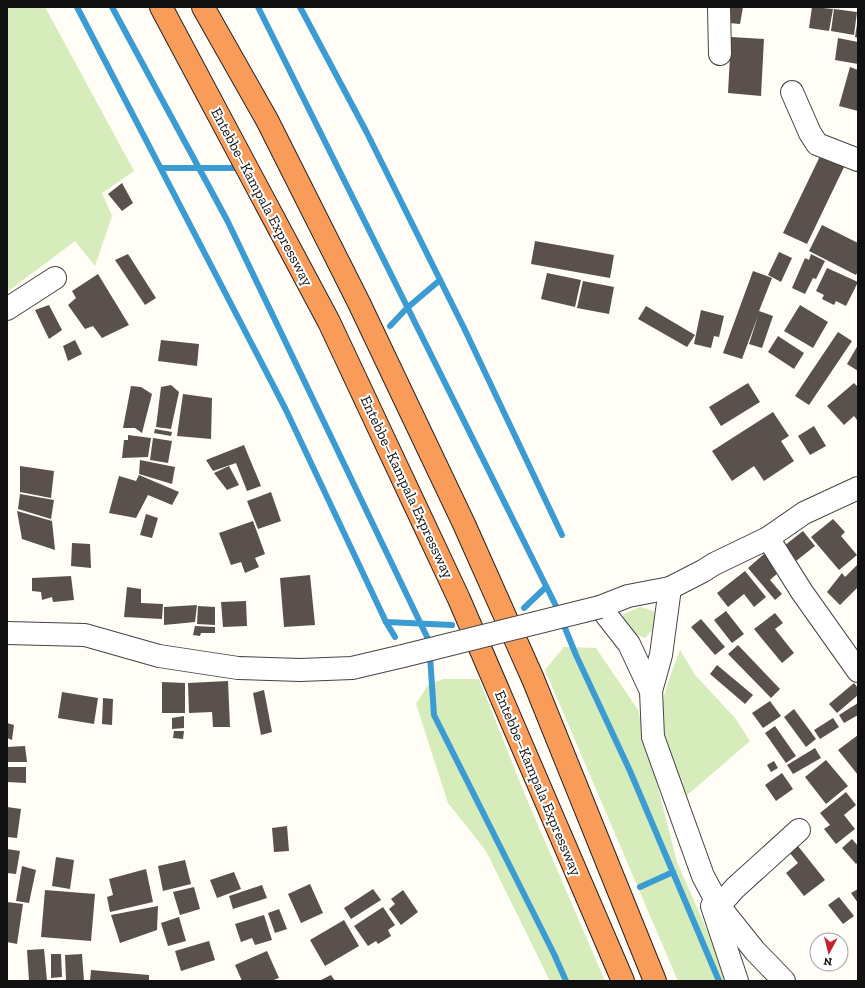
<svg xmlns="http://www.w3.org/2000/svg" width="865" height="988" font-family="'Zilla Slab',serif">
<rect width="100%" height="100%" fill="#fffdf5"/>
<g fill="#d7ecbb">
<path d="M 7,7 L 45,7 L 134,171 L 102,193 L 112,216 L 95,266 L 75,241 L 7,292 Z"/>
<path d="M 640,607 L 654,611 L 655,627 L 645,638 L 633,633 L 621,622 L 624,614 Z"/>
<path d="M 564,647 L 596,648 L 638,710 L 677,862 L 729,981 L 678,981 L 545,670 Z"/>
<path d="M 680,650 L 695,675 L 735,718 L 750,741 L 685,797 C 678,779 666,758 662,740 C 655,710 670,677 680,650 Z"/>
<path d="M 443,679 L 479,679 L 525,795 L 605,981 L 550,981 L 486,851 L 448,803 L 416,704 L 428,685 Z"/>
</g>
<g fill="none" stroke-linecap="round" stroke-linejoin="round">
<g stroke="#3b9cd3" stroke-width="6">
<path d="M 77,7 L 286,410 L 386,622 L 395,637"/>
<path d="M 112,7 L 227,220 L 429,641 L 434,715 L 554,954 L 566,981"/>
<path d="M 258,7 L 556,606 L 576,655 L 630,771 L 719,981"/>
<path d="M 300,7 L 366,131 L 464,328 L 562,535"/>
<path d="M 161,168 L 234,168"/>
<path d="M 390,326 L 407,308 L 440,280"/>
<path d="M 524,608 L 546,587"/>
<path d="M 386,622 L 452,625"/>
<path d="M 640,887 L 673,872"/>
</g>
</g>
<g fill="#5a514c">
<path d="M 731,7 L 743,7 L 740,24 L 729,23 Z"/>
<path d="M 812,7 L 833,9 L 829,31 L 809,28 Z"/>
<path d="M 834,9 L 857,12 L 854,35 L 831,31 Z"/>
<path d="M 857,24 L 858,24 L 858,38 L 855,37 Z"/>
<path d="M 731,37 L 764,39 L 761,96 L 728,93 Z"/>
<path d="M 838,38 L 858,42 L 858,64 L 835,60 Z"/>
<path d="M 850,67 L 858,70 L 858,111 L 839,106 Z"/>
<path d="M 822,152 L 846,163 L 807,244 L 783,233 Z"/>
<path d="M 122,183 L 133,203 L 122,211 L 108,194 Z"/>
<path d="M 822,225 L 858,243 L 858,271 L 856,275 L 809,251 Z"/>
<path d="M 535,241 L 614,255 L 610,278 L 531,264 Z"/>
<path d="M 779,252 L 792,258 L 781,282 L 768,275 Z"/>
<path d="M 128,254 L 156,298 L 145,305 L 115,260 Z"/>
<path d="M 811,254 L 825,261 L 816,279 L 813,278 L 805,294 L 792,288 L 805,258 L 809,260 Z"/>
<path d="M 827,268 L 858,282 L 846,306 L 836,301 L 834,305 L 822,299 L 824,295 L 816,291 Z"/>
<path d="M 753,271 L 772,278 L 759,311 L 773,316 L 762,348 L 749,344 L 758,316 L 742,359 L 723,353 Z"/>
<path d="M 547,273 L 581,280 L 575,307 L 541,299 Z"/>
<path d="M 98,274 L 129,325 L 102,338 L 93,326 L 85,329 L 68,305 L 76,298 L 72,291 Z"/>
<path d="M 583,281 L 614,287 L 609,314 L 577,308 Z"/>
<path d="M 49,305 L 62,330 L 49,339 L 35,310 Z"/>
<path d="M 800,305 L 828,322 L 813,348 L 784,331 Z"/>
<path d="M 646,306 L 695,335 L 687,347 L 638,319 Z"/>
<path d="M 701,310 L 724,316 L 719,337 L 714,336 L 711,348 L 694,344 Z"/>
<path d="M 838,332 L 852,341 L 809,405 L 795,396 Z"/>
<path d="M 778,336 L 804,353 L 794,369 L 768,352 Z"/>
<path d="M 75,340 L 82,354 L 68,361 L 63,346 Z"/>
<path d="M 161,340 L 199,344 L 197,366 L 158,361 Z"/>
<path d="M 858,345 L 858,371 L 847,364 Z"/>
<path d="M 748,383 L 760,402 L 721,426 L 709,407 Z"/>
<path d="M 854,383 L 858,387 L 858,418 L 857,420 L 854,416 L 844,425 L 827,406 Z"/>
<path d="M 171,385 L 179,392 L 171,429 L 156,427 L 161,387 Z"/>
<path d="M 131,386 L 141,387 L 152,394 L 142,433 L 135,428 L 123,428 Z"/>
<path d="M 183,394 L 212,398 L 211,439 L 177,436 Z"/>
<path d="M 773,412 L 789,436 L 781,441 L 794,461 L 764,481 L 754,466 L 732,481 L 712,451 Z"/>
<path d="M 814,426 L 826,446 L 810,455 L 798,436 Z"/>
<path d="M 155,429 L 172,432 L 171,436 L 154,433 Z"/>
<path d="M 128,435 L 151,438 L 148,457 L 122,458 L 124,440 L 128,440 Z"/>
<path d="M 153,438 L 172,441 L 168,463 L 150,460 Z"/>
<path d="M 244,445 L 261,486 L 247,491 L 236,463 L 213,471 L 206,460 Z"/>
<path d="M 140,460 L 175,467 L 172,484 L 139,474 Z"/>
<path d="M 20,466 L 54,471 L 51,498 L 20,492 Z"/>
<path d="M 229,466 L 239,485 L 227,490 L 214,473 Z"/>
<path d="M 139,475 L 179,492 L 172,505 L 148,495 L 136,518 L 109,513 L 119,476 L 136,481 Z"/>
<path d="M 271,492 L 281,521 L 258,529 L 247,501 Z"/>
<path d="M 20,494 L 54,500 L 51,519 L 18,509 Z"/>
<path d="M 17,511 L 52,521 L 55,550 L 22,539 Z"/>
<path d="M 146,514 L 158,518 L 152,538 L 140,535 Z"/>
<path d="M 833,519 L 845,532 L 841,536 L 857,555 L 839,570 L 811,537 Z"/>
<path d="M 253,521 L 265,554 L 255,558 L 259,567 L 245,573 L 241,562 L 231,565 L 219,533 Z"/>
<path d="M 803,531 L 815,546 L 796,561 L 784,546 Z"/>
<path d="M 72,543 L 90,544 L 91,568 L 71,566 Z"/>
<path d="M 764,554 L 779,572 L 770,580 L 782,594 L 775,600 L 748,568 Z"/>
<path d="M 858,564 L 858,587 L 840,605 L 827,592 L 842,573 L 845,577 Z"/>
<path d="M 745,571 L 766,597 L 754,607 L 744,594 L 728,607 L 717,593 Z"/>
<path d="M 310,575 L 315,625 L 284,627 L 280,578 Z"/>
<path d="M 71,576 L 74,600 L 53,602 L 52,597 L 42,600 L 41,592 L 32,591 L 32,578 Z"/>
<path d="M 127,587 L 141,589 L 141,603 L 163,604 L 162,619 L 124,617 Z"/>
<path d="M 246,601 L 247,626 L 223,627 L 221,602 Z"/>
<path d="M 197,605 L 195,622 L 164,625 L 164,607 Z"/>
<path d="M 198,606 L 215,607 L 215,625 L 197,624 Z"/>
<path d="M 726,611 L 744,634 L 732,643 L 714,620 Z"/>
<path d="M 775,613 L 783,623 L 775,629 L 794,653 L 782,663 L 754,629 Z"/>
<path d="M 701,619 L 725,647 L 715,655 L 691,627 Z"/>
<path d="M 195,626 L 215,627 L 215,633 L 201,633 L 200,636 L 193,635 Z"/>
<path d="M 738,645 L 780,689 L 771,698 L 728,654 Z"/>
<path d="M 717,665 L 753,695 L 745,704 L 710,674 Z"/>
<path d="M 228,681 L 230,727 L 213,727 L 212,712 L 189,713 L 188,683 Z"/>
<path d="M 162,682 L 185,683 L 185,713 L 162,713 Z"/>
<path d="M 854,683 L 858,688 L 858,695 L 837,713 L 829,704 Z"/>
<path d="M 264,690 L 272,732 L 261,735 L 253,693 Z"/>
<path d="M 62,692 L 98,698 L 94,724 L 58,718 Z"/>
<path d="M 103,698 L 113,699 L 112,725 L 102,724 Z"/>
<path d="M 770,701 L 781,716 L 763,728 L 752,713 Z"/>
<path d="M 858,703 L 858,715 L 844,723 L 839,715 Z"/>
<path d="M 794,709 L 816,739 L 806,747 L 784,717 Z"/>
<path d="M 184,716 L 184,728 L 172,729 L 172,718 Z"/>
<path d="M 833,718 L 839,727 L 820,739 L 814,730 Z"/>
<path d="M 7,723 L 14,725 L 12,740 L 7,738 Z"/>
<path d="M 775,726 L 796,756 L 786,763 L 765,733 Z"/>
<path d="M 174,731 L 184,731 L 183,739 L 173,738 Z"/>
<path d="M 858,735 L 858,775 L 838,750 Z"/>
<path d="M 25,746 L 27,762 L 7,762 L 7,747 Z"/>
<path d="M 815,748 L 821,758 L 793,774 L 787,765 Z"/>
<path d="M 826,760 L 848,786 L 826,804 L 805,777 Z"/>
<path d="M 774,761 L 778,768 L 771,772 L 767,765 Z"/>
<path d="M 7,767 L 26,767 L 26,783 L 7,782 Z"/>
<path d="M 782,773 L 793,789 L 776,801 L 765,785 Z"/>
<path d="M 846,792 L 856,805 L 844,815 L 855,829 L 836,844 L 824,829 L 830,825 L 820,813 Z"/>
<path d="M 7,807 L 21,809 L 17,838 L 7,837 Z"/>
<path d="M 287,826 L 289,851 L 274,852 L 272,828 Z"/>
<path d="M 852,839 L 858,846 L 858,862 L 856,864 L 842,848 Z"/>
<path d="M 798,846 L 825,880 L 804,896 L 786,873 L 798,863 L 789,852 Z"/>
<path d="M 7,849 L 20,851 L 16,874 L 7,873 Z"/>
<path d="M 56,857 L 74,860 L 70,889 L 52,886 Z"/>
<path d="M 185,860 L 191,884 L 163,891 L 158,866 Z"/>
<path d="M 22,866 L 36,870 L 29,903 L 16,901 Z"/>
<path d="M 146,869 L 153,902 L 110,912 L 107,897 L 113,895 L 109,879 Z"/>
<path d="M 234,872 L 241,889 L 217,898 L 210,880 Z"/>
<path d="M 310,884 L 323,913 L 301,923 L 288,894 Z"/>
<path d="M 262,885 L 267,898 L 233,909 L 229,896 Z"/>
<path d="M 194,887 L 200,909 L 180,915 L 173,892 Z"/>
<path d="M 373,889 L 381,900 L 351,919 L 344,908 Z"/>
<path d="M 858,889 L 858,903 L 851,893 Z"/>
<path d="M 45,890 L 95,894 L 91,941 L 41,937 Z"/>
<path d="M 403,890 L 418,912 L 401,925 L 389,909 L 395,904 L 391,899 Z"/>
<path d="M 839,897 L 854,916 L 843,924 L 828,905 Z"/>
<path d="M 7,902 L 23,904 L 17,944 L 7,942 Z"/>
<path d="M 158,906 L 157,930 L 120,943 L 111,915 Z"/>
<path d="M 383,907 L 395,925 L 388,930 L 391,936 L 378,944 L 376,941 L 368,946 L 354,926 Z"/>
<path d="M 279,909 L 287,929 L 275,933 L 268,913 Z"/>
<path d="M 264,915 L 272,940 L 255,945 L 252,938 L 241,942 L 235,924 Z"/>
<path d="M 179,917 L 186,941 L 168,946 L 161,923 Z"/>
<path d="M 344,920 L 359,946 L 325,966 L 310,940 Z"/>
<path d="M 209,941 L 215,960 L 181,971 L 175,951 Z"/>
<path d="M 44,949 L 47,981 L 29,981 L 27,950 Z"/>
<path d="M 267,951 L 279,978 L 271,981 L 242,981 L 235,965 Z"/>
<path d="M 51,954 L 61,954 L 62,977 L 51,978 Z"/>
<path d="M 82,954 L 84,981 L 66,981 L 65,955 Z"/>
<path d="M 91,970 L 149,975 L 149,981 L 90,981 Z"/>
<path d="M 331,975 L 335,981 L 319,981 Z"/>
</g>
<g fill="none" stroke-linecap="round" stroke-linejoin="round">
<defs>
<g id="minor">
<path d="M 719,7 L 720,54"/>
<path d="M 792,92 L 810,133 L 817,144 L 858,160"/>
<path d="M 7,309 L 55,278"/>
<path d="M 768,538 L 802,592 L 858,671"/>
<path d="M 7,633 L 85,635 L 159,656 L 238,668 L 300,670 L 352,668 L 403,656"/>
<path d="M 651,691 L 661,655 L 670,588"/>
<path d="M 712,906 L 737,981"/>
<path d="M 719,906 L 735,888 L 799,830"/>
<path d="M 784,981 L 755,951 L 719,906 L 703,876 L 653,737 L 651,691 L 629,644 L 600,607 L 628,596 L 670,588 L 703,571 L 714,564 L 768,538 L 804,513 L 858,488"/>
</g>
<g id="highway">
<path d="M 161,7 L 329,322 L 459,599 L 623,981"/>
<path d="M 203,7 L 267,120 L 359,303 L 464,524 L 533,679 L 655,981"/>
</g>
</defs>
<use href="#minor" stroke="#444" stroke-width="24"/>
<use href="#highway" stroke="#222" stroke-width="24"/>
<use href="#minor" stroke="#fff" stroke-width="22"/>
<use href="#highway" stroke="#f99c59" stroke-width="22"/>
<defs>
<path id="minor-bridge" d="M 403,656 L 600,607"/>
</defs>
<use href="#minor-bridge" stroke="#444" stroke-width="24" stroke-linecap="butt"/>
<use href="#minor-bridge" stroke="#fff" stroke-width="22"/>
</g>
<g text-anchor="middle" dominant-baseline="central" stroke-width="4" stroke-linejoin="round" paint-order="stroke">
<g font-size="15" fill="#111" stroke="#fff">
<text transform="translate(262 197) rotate(62)">Entebbe–Kampala Expressway</text>
<text transform="translate(407 487) rotate(65)">Entebbe–Kampala Expressway</text>
<text transform="translate(538 783) rotate(67)">Entebbe–Kampala Expressway</text>
</g>
</g>
<rect width="865" height="988" fill="none" stroke="#111111" stroke-width="16"/>
<g transform="translate(829 952) rotate(187)"><circle r="19" fill="#ffffff" stroke="#a0a0a0"/>
<path d="M0-3L7 15L0 10L-7 15Z" fill="#c82230"/>
<text y="-6" font-size="11" font-weight="bold" text-anchor="middle" fill="#111111">N</text>
</g>
</svg>
